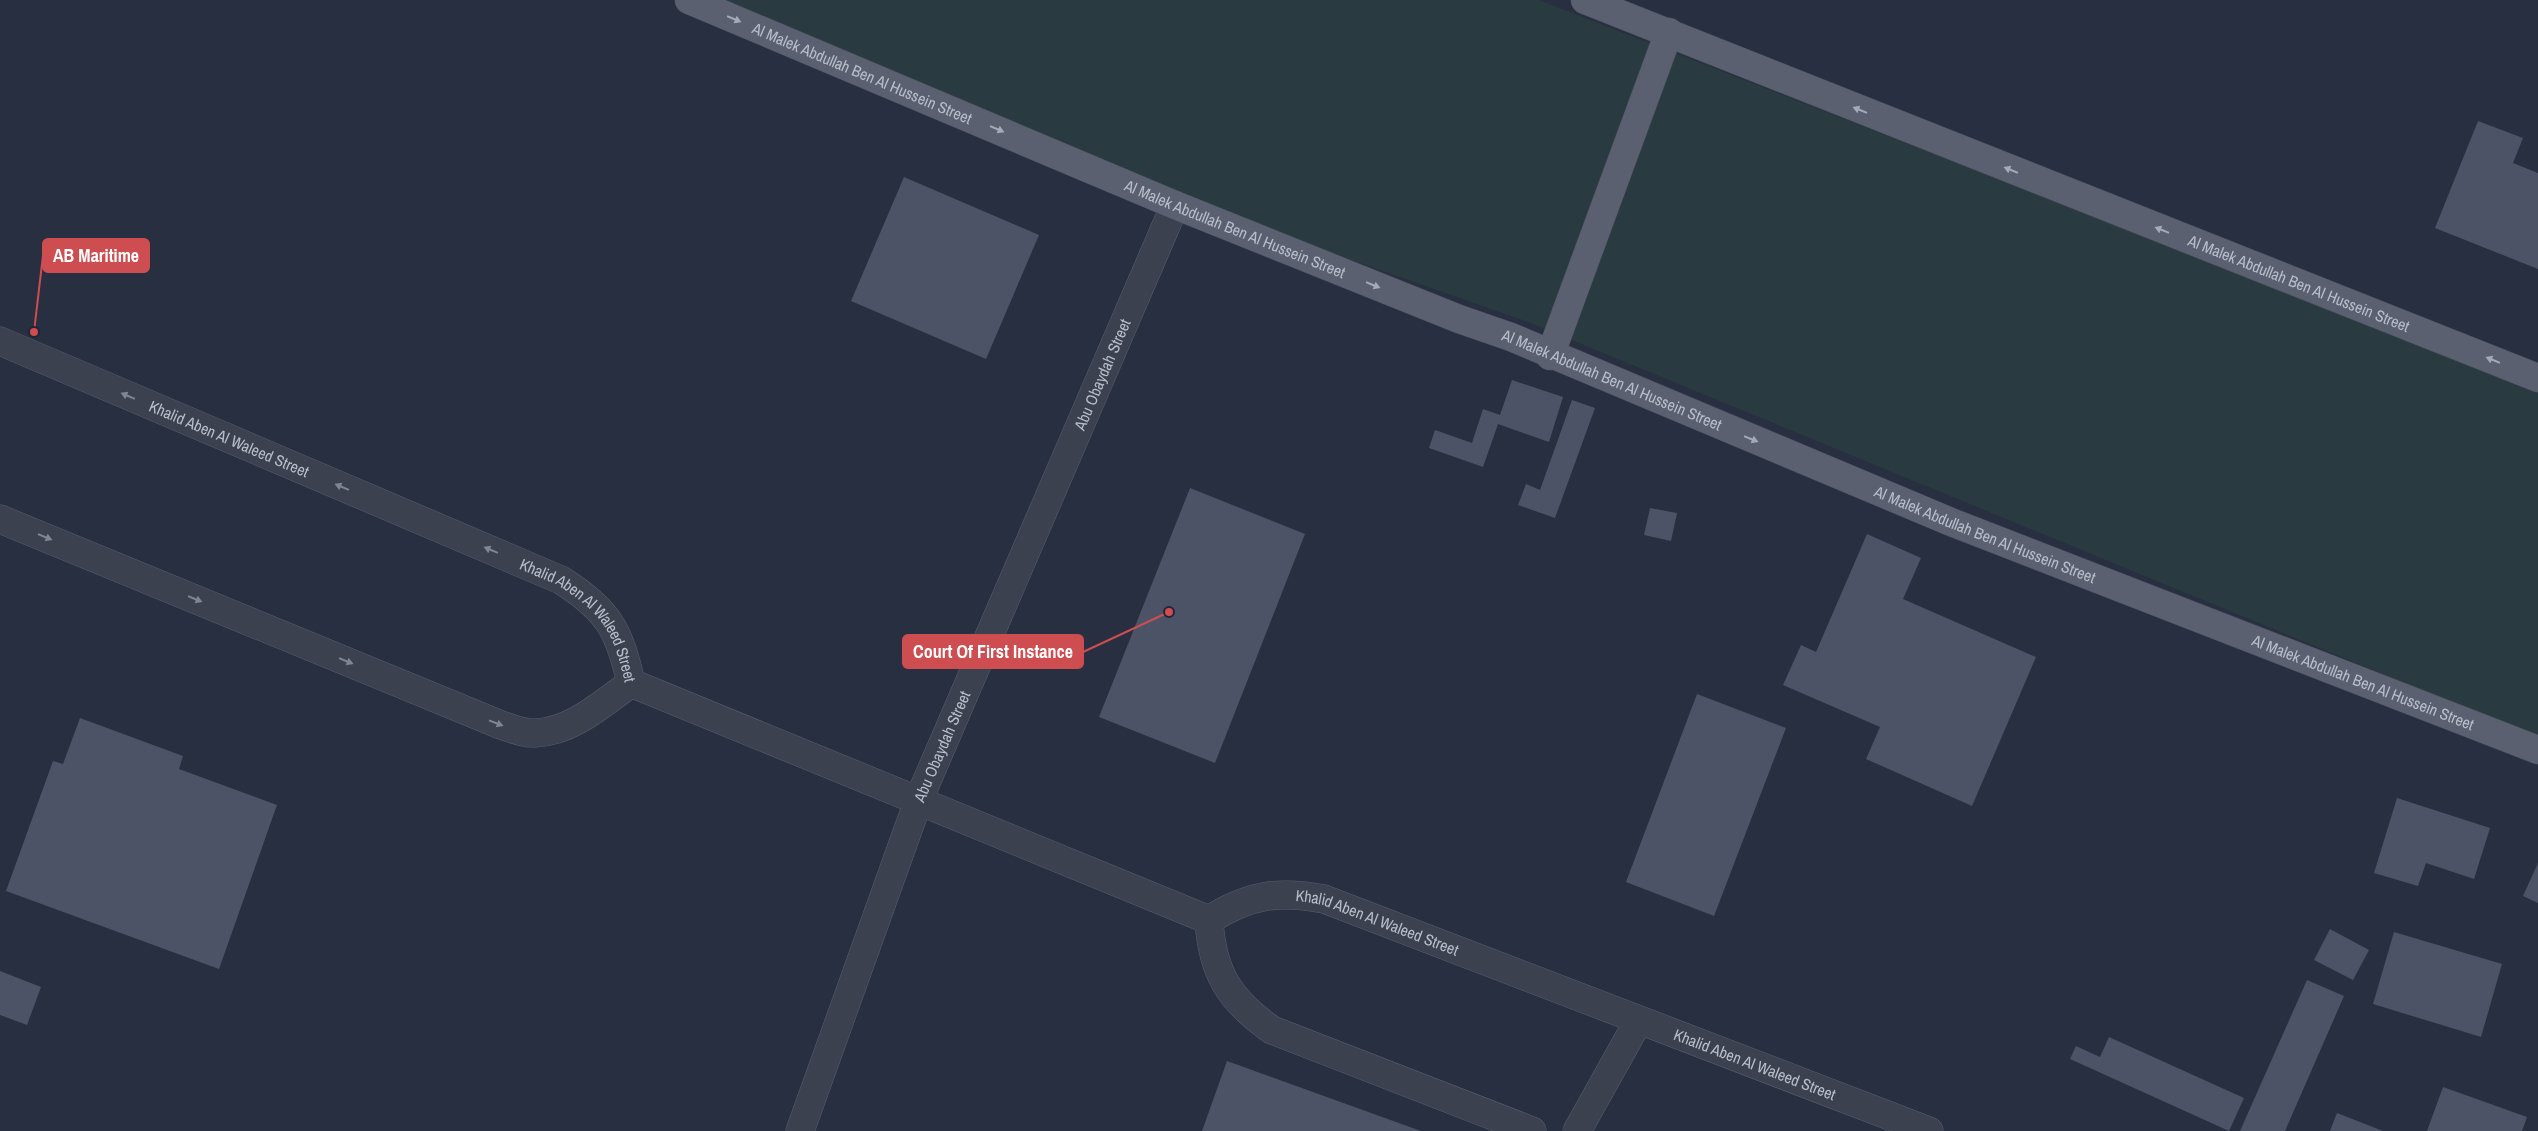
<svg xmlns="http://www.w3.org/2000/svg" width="2538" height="1131" font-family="'Archivo Narrow',sans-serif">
<rect width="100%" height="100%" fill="#282f40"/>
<path fill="#293b41" d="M 678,0 L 1539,0 L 2538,390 L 2538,738 L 1528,322 L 1164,194 Z"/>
<g fill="#4c5367">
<path d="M 2478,121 L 2523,138 L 2513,163 L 2538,173 L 2538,269 L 2435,228 Z"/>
<path d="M 904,177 L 1039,235 L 986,359 L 851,301 Z"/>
<path d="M 1512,380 L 1563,397 L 1549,442 L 1498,424 L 1483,467 L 1429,448 L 1435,430 L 1472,443 L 1483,409 L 1500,415 Z"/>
<path d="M 1572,400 L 1595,408 L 1555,518 L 1518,505 L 1526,484 L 1540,490 Z"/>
<path d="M 1190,488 L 1305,534 L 1215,763 L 1099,717 Z"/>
<path d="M 1650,508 L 1677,513 L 1671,541 L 1644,535 Z"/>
<path d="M 1867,534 L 1921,558 L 1903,599 L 2036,657 L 1972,806 L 1866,759 L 1880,727 L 1783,685 L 1801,645 L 1816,652 Z"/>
<path d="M 1697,694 L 1786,728 L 1714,916 L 1626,882 Z"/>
<path d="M 80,718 L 183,756 L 179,769 L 277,805 L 219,969 L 6,891 L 53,761 L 63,764 Z"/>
<path d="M 2397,798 L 2490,828 L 2474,879 L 2426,863 L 2418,886 L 2374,873 Z"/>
<path d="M 2538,863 L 2538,903 L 2523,896 Z"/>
<path d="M 2330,929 L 2369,950 L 2353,980 L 2314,960 Z"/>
<path d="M 2394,932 L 2502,964 L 2481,1037 L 2373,1004 Z"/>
<path d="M 0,971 L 41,987 L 27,1025 L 0,1015 Z"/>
<path d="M 2307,980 L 2344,996 L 2285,1131 L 2240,1131 Z"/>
<path d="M 2109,1037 L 2244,1098 L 2229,1131 L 2070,1059 L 2076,1046 L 2100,1057 Z"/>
<path d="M 1227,1061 L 1421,1131 L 1202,1131 Z"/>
<path d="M 2443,1087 L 2527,1117 L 2522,1131 L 2427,1131 Z"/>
<path d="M 2337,1113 L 2383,1131 L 2330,1131 Z"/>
</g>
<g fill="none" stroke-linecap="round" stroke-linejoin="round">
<defs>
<g id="minor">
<path id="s1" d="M 0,341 L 561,580 C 608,610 619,629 631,683"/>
<path d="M 0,519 L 501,725 C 511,728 524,734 535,733 C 571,732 602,704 631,683"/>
<path d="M 631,683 L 1209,920"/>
<path id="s2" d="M 1209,920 C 1248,895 1279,890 1324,899 L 1929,1131"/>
<path d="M 1209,920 C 1212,972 1229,1000 1272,1030 L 1532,1131"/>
<path id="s3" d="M 800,1131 L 919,799 L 1175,205"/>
<path d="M 1577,1131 L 1639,1020"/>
</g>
<g id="major">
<path id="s4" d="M 689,0 L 1175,205 L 1459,319 L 1511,337 L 1951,522 L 2538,750"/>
<path id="s5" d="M 1585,0 L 2538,378"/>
<path d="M 1550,356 L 1669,32"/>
</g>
</defs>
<use href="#minor" stroke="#595f6d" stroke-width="29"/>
<use href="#major" stroke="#454a59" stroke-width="29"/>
<use href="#minor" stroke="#3c4150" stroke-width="28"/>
<use href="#major" stroke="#5a6070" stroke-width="28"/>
</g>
<defs><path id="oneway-solid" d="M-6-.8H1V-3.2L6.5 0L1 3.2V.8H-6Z" transform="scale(1.25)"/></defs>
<g fill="#a5aab8">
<use href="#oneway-solid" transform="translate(734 19) rotate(23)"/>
<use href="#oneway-solid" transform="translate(1860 110) rotate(-158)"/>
<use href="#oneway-solid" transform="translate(997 129) rotate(23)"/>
<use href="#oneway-solid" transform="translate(2011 170) rotate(-158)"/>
<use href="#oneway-solid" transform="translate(2162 230) rotate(-158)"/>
<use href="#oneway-solid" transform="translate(1373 285) rotate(22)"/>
<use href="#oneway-solid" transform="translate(2493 360) rotate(-158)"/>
<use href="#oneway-solid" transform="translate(1751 439) rotate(22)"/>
</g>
<g fill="#808593">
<use href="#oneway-solid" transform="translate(128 396) rotate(-157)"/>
<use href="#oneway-solid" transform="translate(342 487) rotate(-157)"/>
<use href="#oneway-solid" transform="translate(45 537) rotate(22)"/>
<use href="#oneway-solid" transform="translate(491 550) rotate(-157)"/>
<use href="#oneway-solid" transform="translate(195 599) rotate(22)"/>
<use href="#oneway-solid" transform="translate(346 661) rotate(22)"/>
<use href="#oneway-solid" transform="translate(496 723) rotate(21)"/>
</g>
<g text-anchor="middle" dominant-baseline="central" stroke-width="4" stroke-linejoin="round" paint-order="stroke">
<g font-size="16" fill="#b8bdca" stroke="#202635">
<text stroke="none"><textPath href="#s4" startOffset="188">Al Malek Abdullah Ben Al Hussein Street</textPath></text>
<text stroke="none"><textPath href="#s4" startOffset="592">Al Malek Abdullah Ben Al Hussein Street</textPath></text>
<text stroke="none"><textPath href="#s5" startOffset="768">Al Malek Abdullah Ben Al Hussein Street</textPath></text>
<text stroke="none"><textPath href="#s3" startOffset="815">Abu Obaydah Street</textPath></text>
<text stroke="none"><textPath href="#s4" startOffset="998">Al Malek Abdullah Ben Al Hussein Street</textPath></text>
<text stroke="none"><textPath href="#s1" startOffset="249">Khalid Aben Al Waleed Street</textPath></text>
<text stroke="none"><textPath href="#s4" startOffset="1402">Al Malek Abdullah Ben Al Hussein Street</textPath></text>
<text stroke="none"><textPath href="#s1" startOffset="652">Khalid Aben Al Waleed Street</textPath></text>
<text stroke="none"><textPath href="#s4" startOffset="1808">Al Malek Abdullah Ben Al Hussein Street</textPath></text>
<text stroke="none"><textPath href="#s3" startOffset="410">Abu Obaydah Street</textPath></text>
<text stroke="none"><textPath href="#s2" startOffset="178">Khalid Aben Al Waleed Street</textPath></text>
<text stroke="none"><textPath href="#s2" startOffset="582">Khalid Aben Al Waleed Street</textPath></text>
</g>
</g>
<path fill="none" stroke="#ce4d50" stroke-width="2" d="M34 332L43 255M1169 612L1083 652"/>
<g fill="#ce4d50" stroke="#202635" stroke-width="2">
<circle cx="34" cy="332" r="5"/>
<circle cx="1169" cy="612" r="5"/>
</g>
<g fill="#ce4d50" stroke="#ce4d50" stroke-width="2">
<rect x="43" y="239" width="106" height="33" rx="5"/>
<rect x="903" y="635" width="180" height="33" rx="5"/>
</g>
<g font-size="18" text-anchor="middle" font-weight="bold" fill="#fff">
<text x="96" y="262">AB Maritime</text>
<text x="993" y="658">Court Of First Instance</text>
</g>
</svg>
